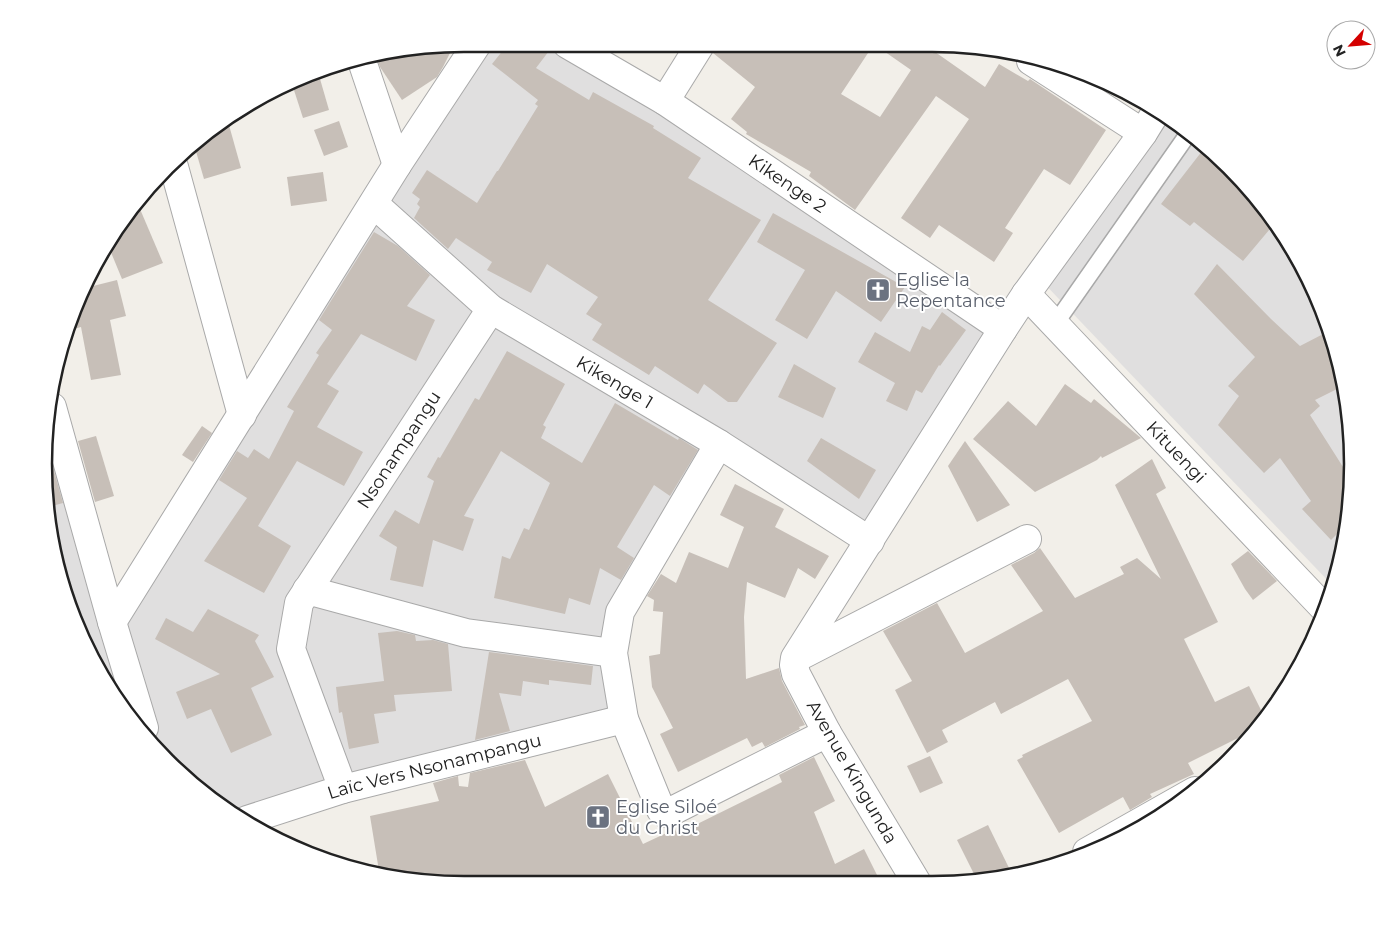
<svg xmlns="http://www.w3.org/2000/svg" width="1396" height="928" font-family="Montserrat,sans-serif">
<rect width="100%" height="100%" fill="#f2efe9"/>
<g fill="#e0dfdf">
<path d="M 477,44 L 568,44 L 1006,317 L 870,541 L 719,444 L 614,614 L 623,718 L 247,820 L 187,780 L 100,674 L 58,572 L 45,436 L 52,407 L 112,622 Z"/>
<path d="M 1161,116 L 1209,148 L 1266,208 L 1309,278 L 1338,356 L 1351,437 L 1349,519 L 1333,586 L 1038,277 Z"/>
</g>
<g fill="#c7bfb8">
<path d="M 508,44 L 551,44 L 552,47 L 536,68 L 589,100 L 593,92 L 654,126 L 653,128 L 701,158 L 688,178 L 761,220 L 708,300 L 777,343 L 737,402 L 728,402 L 704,384 L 698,394 L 655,366 L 649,375 L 592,340 L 602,324 L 586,314 L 598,297 L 547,264 L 531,293 L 487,270 L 492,262 L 456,238 L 448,249 L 414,218 L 420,207 L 417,204 L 420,199 L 412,193 L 427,170 L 477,203 L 497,171 L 498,171 L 538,106 L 535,104 L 538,100 L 492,64 Z"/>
<path d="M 454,45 L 443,67 L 437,77 L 402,100 L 380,67 L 377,58 Z"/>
<path d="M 716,46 L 872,47 L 841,94 L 880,117 L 911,70 L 878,47 L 928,47 L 985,87 L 999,64 L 1028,81 L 1030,79 L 1106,130 L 1070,185 L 1044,169 L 1005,228 L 1013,233 L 994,262 L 939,225 L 930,238 L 901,218 L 969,119 L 936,96 L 855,210 L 809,176 L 811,172 L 746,134 L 747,132 L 731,119 L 755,87 L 713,53 Z"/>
<path d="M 318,72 L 329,110 L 303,118 L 292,84 Z"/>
<path d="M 227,118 L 241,168 L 204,179 L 195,148 Z"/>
<path d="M 339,121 L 348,147 L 324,156 L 314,130 Z"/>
<path d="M 1206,146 L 1266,208 L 1275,223 L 1243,261 L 1194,222 L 1190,226 L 1161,204 Z"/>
<path d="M 323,172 L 327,201 L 291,206 L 287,177 Z"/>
<path d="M 137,202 L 163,263 L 122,279 L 110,250 L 110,245 L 131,208 Z"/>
<path d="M 773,213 L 905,287 L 881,322 L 836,291 L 807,339 L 775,320 L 805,270 L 757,242 Z"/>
<path d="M 374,232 L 398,246 L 430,275 L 407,306 L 435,320 L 416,361 L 361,334 L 327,384 L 339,391 L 317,427 L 363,452 L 344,486 L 297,461 L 258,526 L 291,546 L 264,593 L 204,561 L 247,498 L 219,480 L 237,451 L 248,458 L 254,449 L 269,459 L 294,411 L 287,407 L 319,355 L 316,353 L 332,330 L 319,320 Z"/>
<path d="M 1217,264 L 1271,319 L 1300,346 L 1329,331 L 1338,356 L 1343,386 L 1315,400 L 1320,406 L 1310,415 L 1350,478 L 1347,524 L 1331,540 L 1302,509 L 1311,501 L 1280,458 L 1264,473 L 1218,425 L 1239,396 L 1228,386 L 1255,357 L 1194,294 Z"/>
<path d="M 117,280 L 126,316 L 110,320 L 121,375 L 91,380 L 81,327 L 70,330 L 76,303 L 85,288 Z"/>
<path d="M 942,312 L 966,330 L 940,366 L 939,365 L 922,393 L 916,390 L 907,411 L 886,401 L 895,383 L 858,362 L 875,332 L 910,352 L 922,326 L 930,330 Z"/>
<path d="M 507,351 L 565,384 L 543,425 L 546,427 L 541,438 L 582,463 L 615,403 L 678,440 L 679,438 L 698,450 L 670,496 L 654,485 L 617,547 L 634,558 L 621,580 L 600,568 L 590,605 L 569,598 L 565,614 L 494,598 L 502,556 L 510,559 L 524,528 L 529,530 L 550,483 L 501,451 L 464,516 L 474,519 L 463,551 L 433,540 L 423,587 L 390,580 L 397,547 L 379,536 L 395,510 L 419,524 L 434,481 L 427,477 L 438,457 L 440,458 L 475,398 L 479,400 Z"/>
<path d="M 794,364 L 836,388 L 823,418 L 778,397 Z"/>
<path d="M 1065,384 L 1091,403 L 1094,399 L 1141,438 L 1102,458 L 1101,456 L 1097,460 L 1035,492 L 973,439 L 1008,401 L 1036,426 Z"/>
<path d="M 202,426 L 212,433 L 193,462 L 182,455 Z"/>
<path d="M 96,436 L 114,496 L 95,502 L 78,441 Z"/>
<path d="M 821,438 L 876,470 L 859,499 L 807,461 Z"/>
<path d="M 965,441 L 1010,505 L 977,522 L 948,466 Z"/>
<path d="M 48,450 L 63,503 L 52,506 L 46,451 Z"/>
<path d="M 1152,459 L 1166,488 L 1156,494 L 1218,622 L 1184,639 L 1215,702 L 1249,686 L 1265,718 L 1258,728 L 1188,763 L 1194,774 L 1150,794 L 1152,797 L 1130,810 L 1123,797 L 1059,833 L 1017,760 L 1023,757 L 1022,755 L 1092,721 L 1068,679 L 1001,714 L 995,702 L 942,730 L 948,742 L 927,753 L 895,690 L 912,681 L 883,631 L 937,603 L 965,653 L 1043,611 L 1011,565 L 1034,553 L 1040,548 L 1075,598 L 1124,574 L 1120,567 L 1137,558 L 1161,579 L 1115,485 Z"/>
<path d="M 735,484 L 784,509 L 775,527 L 829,556 L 815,579 L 798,568 L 785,598 L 747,582 L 744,617 L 746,679 L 779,668 L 782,681 L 805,725 L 799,727 L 800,729 L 765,747 L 762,742 L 752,747 L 747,738 L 678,772 L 660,734 L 673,728 L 652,687 L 649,656 L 660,654 L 663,612 L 653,611 L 654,600 L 647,596 L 661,574 L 676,583 L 689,552 L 728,568 L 744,527 L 720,515 Z"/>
<path d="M 1248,551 L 1277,581 L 1253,600 L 1245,589 L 1231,564 Z"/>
<path d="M 208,609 L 259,635 L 255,641 L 274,677 L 251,688 L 272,735 L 231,753 L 211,709 L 187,719 L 176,692 L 220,674 L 155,639 L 166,618 L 193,632 Z"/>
<path d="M 397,631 L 415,635 L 416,641 L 433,640 L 448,644 L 452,691 L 394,695 L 396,711 L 374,714 L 379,743 L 349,749 L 342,712 L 339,713 L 336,687 L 384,681 L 378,633 Z"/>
<path d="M 489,652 L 593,666 L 591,685 L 549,680 L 549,685 L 523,681 L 521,696 L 499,693 L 510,731 L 475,740 Z"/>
<path d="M 930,756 L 943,783 L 920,793 L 907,766 Z"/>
<path d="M 814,757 L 835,801 L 814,812 L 835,864 L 864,849 L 881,883 L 409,881 L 379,871 L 370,816 L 439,801 L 433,783 L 458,776 L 459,786 L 468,787 L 470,773 L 525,760 L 545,807 L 608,774 L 643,844 L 675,829 L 677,834 L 782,782 L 779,775 Z"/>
<path d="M 988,825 L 1010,870 L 995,877 L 977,880 L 957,840 Z"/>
</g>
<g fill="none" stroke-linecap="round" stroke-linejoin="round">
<defs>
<path id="lane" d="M 1055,324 L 1188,134"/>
<g id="street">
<path id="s1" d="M 567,44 L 665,101 L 1003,329"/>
<path d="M 362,61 L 397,165"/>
<path d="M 1031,61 L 1143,133"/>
<path d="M 665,101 L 700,45"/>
<path d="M 174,167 L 242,415"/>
<path id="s2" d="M 374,204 L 491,309 L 719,444 L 870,541"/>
<path id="s3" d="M 1026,294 L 1325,609"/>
<path d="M 52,407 L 112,622 L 144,728"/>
<path d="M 719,444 L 620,612 L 613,653 L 624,719 L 661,810 L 664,813 L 670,812 L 827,733"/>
<path d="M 307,590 L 466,633 L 613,653"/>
<path d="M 112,622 L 397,165 L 477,44"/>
<path d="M 796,658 L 1027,539"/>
<path id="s4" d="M 343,789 L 291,649 L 299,603 L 491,309"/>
<path id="s5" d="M 247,820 L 343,789 L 624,719"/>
<path d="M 1087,852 L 1195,791"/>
<path d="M 917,883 L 827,733 L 796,674 L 794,665 L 795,658 L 1003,329 L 1026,294 L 1143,133 L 1156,112"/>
</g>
</defs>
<use href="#lane" stroke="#a9a9a9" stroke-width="19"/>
<use href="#street" stroke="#a9a9a9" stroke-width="30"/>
<use href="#lane" stroke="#fff" stroke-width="16"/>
<use href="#street" stroke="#fff" stroke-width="28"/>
</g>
<defs>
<symbol id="church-square" viewBox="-11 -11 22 22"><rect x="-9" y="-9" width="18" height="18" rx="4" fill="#6b7280" stroke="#fff"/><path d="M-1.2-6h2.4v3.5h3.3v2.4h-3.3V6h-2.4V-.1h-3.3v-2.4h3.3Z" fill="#fff"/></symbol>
</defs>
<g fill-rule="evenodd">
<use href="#church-square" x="864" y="276" width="28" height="28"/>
<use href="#church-square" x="584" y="803" width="28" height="28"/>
</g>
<g text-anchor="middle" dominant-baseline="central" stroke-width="4" stroke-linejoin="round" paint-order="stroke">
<g font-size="18" fill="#222" stroke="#fff">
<text stroke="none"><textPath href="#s1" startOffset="261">Kikenge 2</textPath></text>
<text stroke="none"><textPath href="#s2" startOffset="301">Kikenge 1</textPath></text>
<text stroke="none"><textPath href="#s4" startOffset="379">Nsonampangu</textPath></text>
<text stroke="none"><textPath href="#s3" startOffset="218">Kituengi</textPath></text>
<text stroke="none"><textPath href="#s5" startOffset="195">Laïc Vers Nsonampangu</textPath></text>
<text transform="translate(852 772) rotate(60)">Avenue Kingunda</text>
</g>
<g font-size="18" fill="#5b616d" stroke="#fff" text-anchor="start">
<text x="896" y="280">Eglise la<tspan x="896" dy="21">Repentance</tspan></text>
<text x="616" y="807">Eglise Siloé<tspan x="616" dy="21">du Christ</tspan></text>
</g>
</g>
<path d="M0 0H1396V928H0ZM464 52H932A412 412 0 0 1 1344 464V464A412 412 0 0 1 932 876H464A412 412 0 0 1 52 464V464A412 412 0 0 1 464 52Z" fill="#fff" fill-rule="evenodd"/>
<path fill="none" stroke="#222" stroke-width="2.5" d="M464 52H932A412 412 0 0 1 1344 464V464A412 412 0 0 1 932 876H464A412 412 0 0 1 52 464V464A412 412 0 0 1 464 52Z"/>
<g transform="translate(1351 45) rotate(244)"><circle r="24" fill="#ffffff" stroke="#a7a7a7"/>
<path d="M0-4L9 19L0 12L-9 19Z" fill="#d40000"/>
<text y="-8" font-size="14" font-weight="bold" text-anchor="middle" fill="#222222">N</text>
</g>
</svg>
